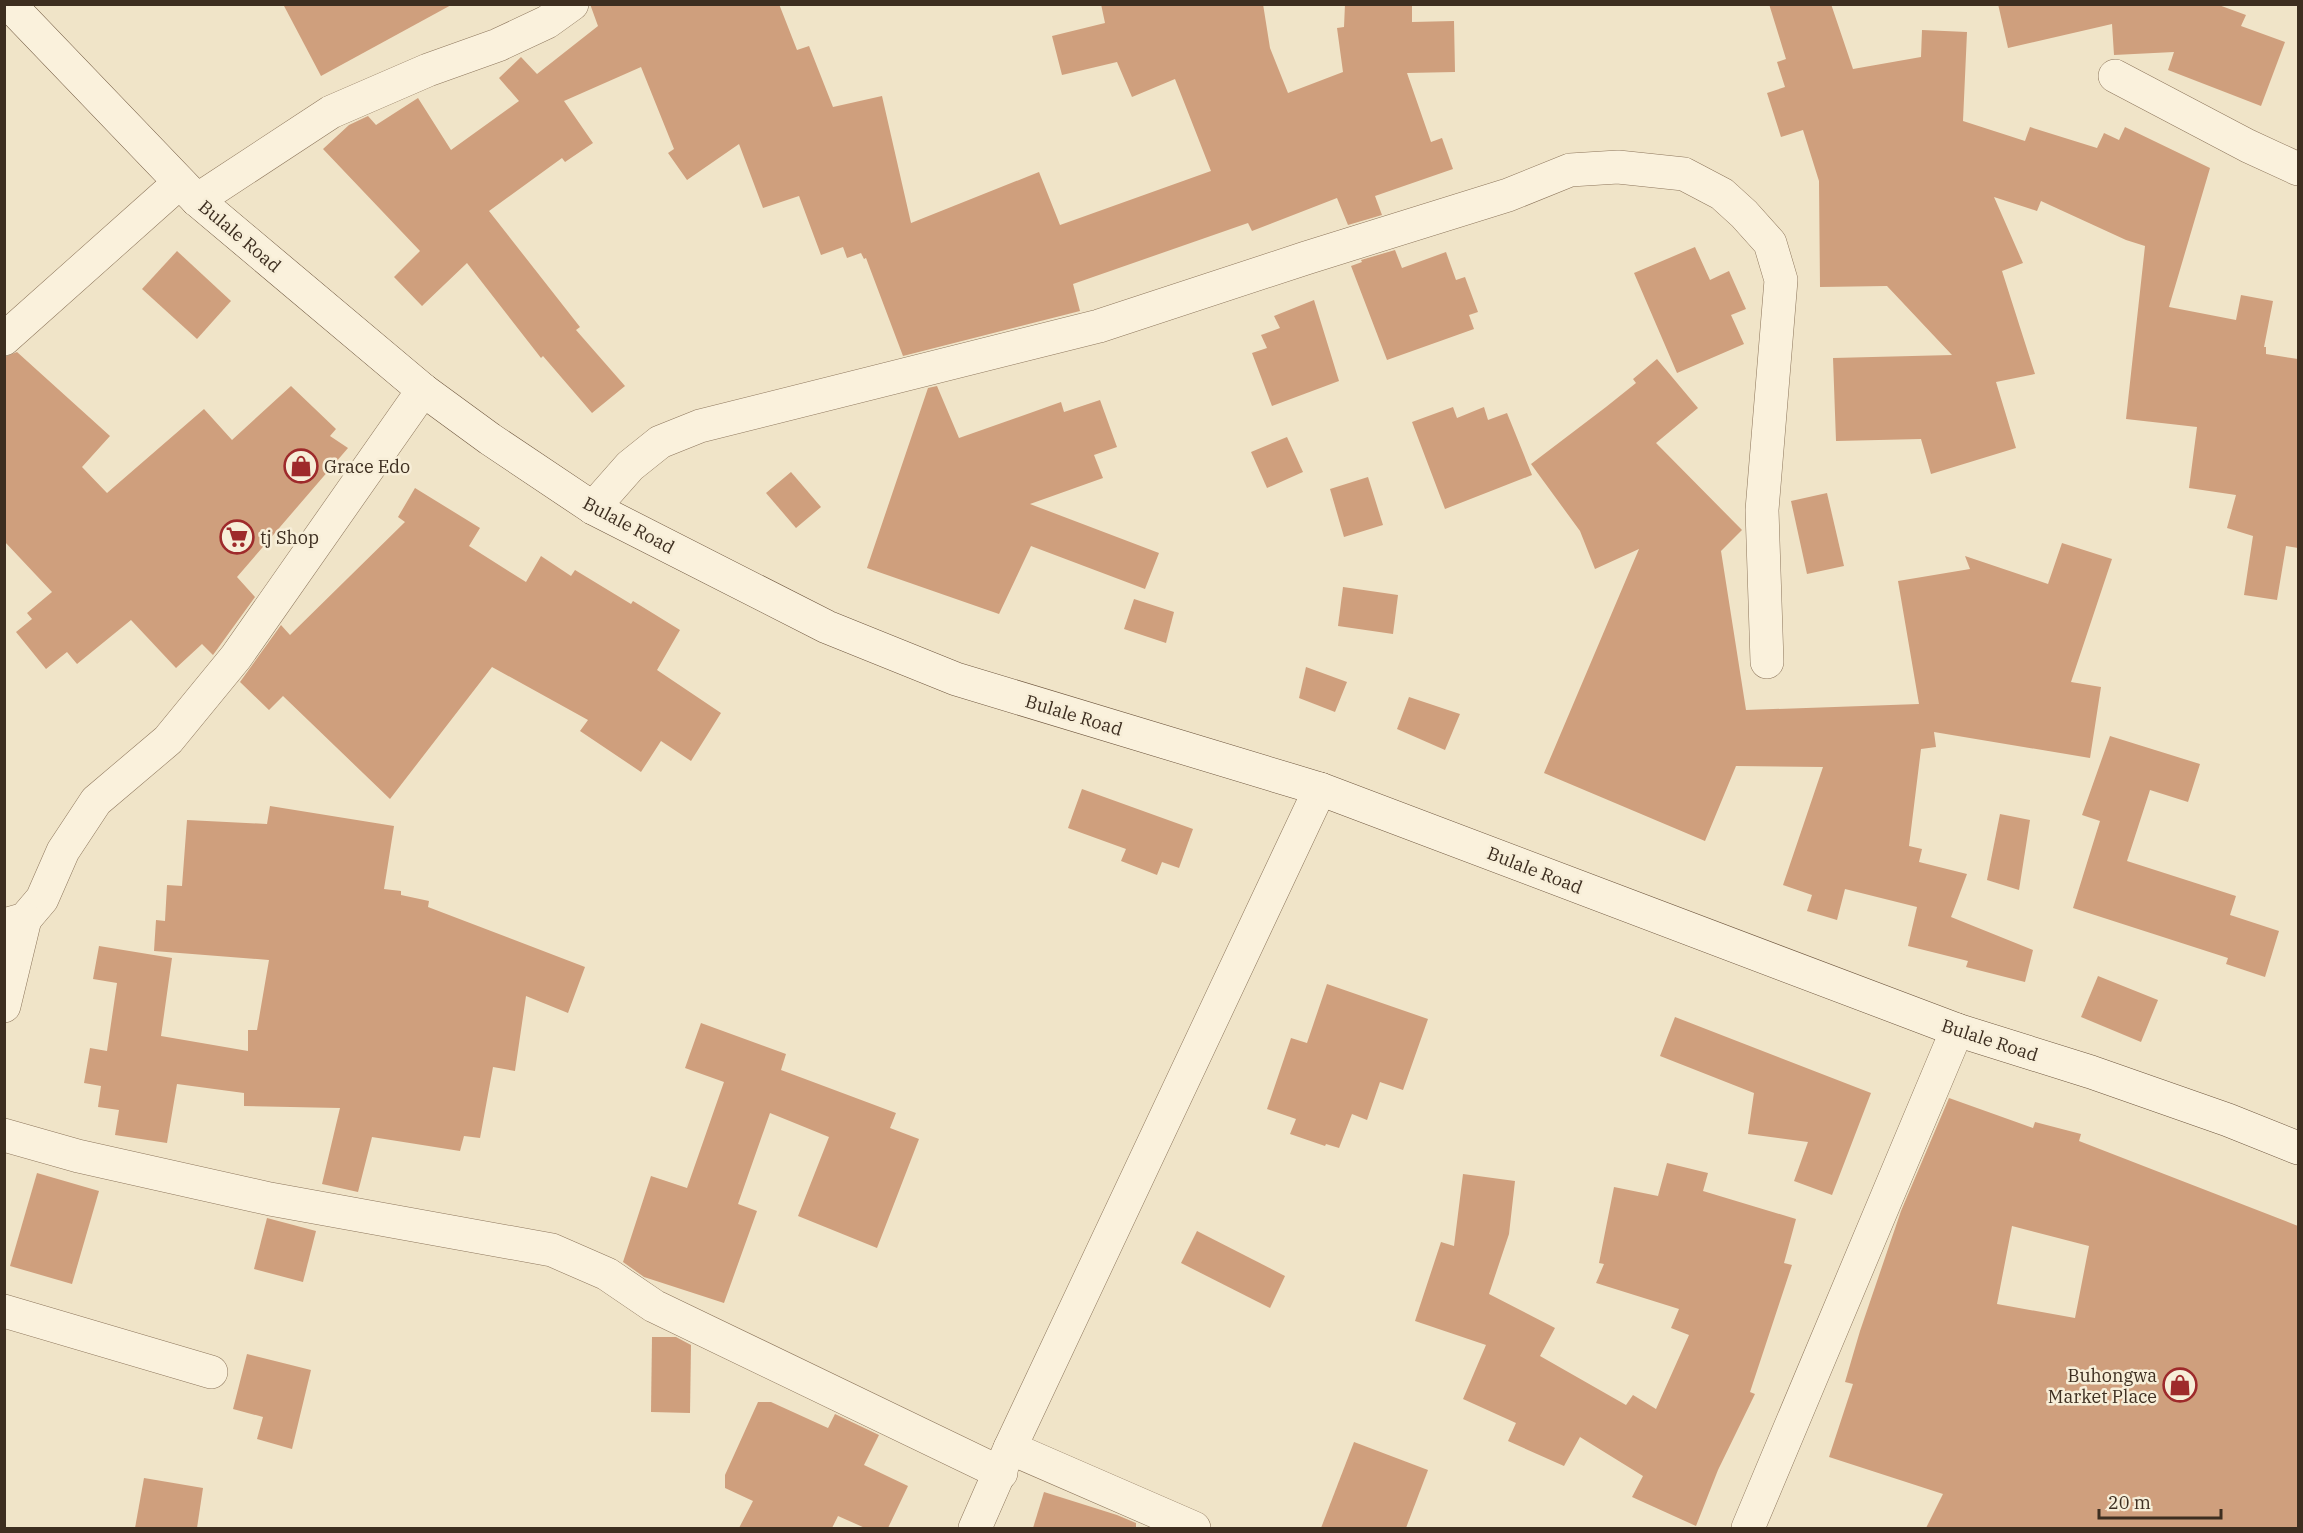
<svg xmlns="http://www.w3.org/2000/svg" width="2303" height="1533" font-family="'IBM Plex Serif',serif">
<rect width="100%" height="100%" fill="#f0e4c8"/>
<g fill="#cf9f7d" fill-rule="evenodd">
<path d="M 283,4 L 453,4 L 321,76 Z"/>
<path d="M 590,4 L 779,4 L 797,50 L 809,46 L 833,107 L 882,96 L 911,223 L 1039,172 L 1060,225 L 1211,171 L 1175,79 L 1132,97 L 1117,62 L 1062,75 L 1052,36 L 1105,23 L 1101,4 L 1263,4 L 1270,48 L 1288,93 L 1343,72 L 1337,28 L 1344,27 L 1345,4 L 1412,4 L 1412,22 L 1454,21 L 1455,72 L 1407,73 L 1431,142 L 1442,138 L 1453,169 L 1375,196 L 1382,215 L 1348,225 L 1337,198 L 1252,231 L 1248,223 L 1073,284 L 1080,311 L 903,356 L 866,258 L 864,259 L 861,253 L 847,258 L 843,247 L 821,255 L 799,196 L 763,208 L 739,144 L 687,180 L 668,153 L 674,149 L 641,67 L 564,101 L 593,143 L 565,162 L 562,158 L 489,211 L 580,327 L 576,330 L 625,386 L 592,413 L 543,356 L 541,358 L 467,263 L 422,306 L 394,277 L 420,251 L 323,149 L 349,125 L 368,116 L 376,125 L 418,98 L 451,150 L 519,101 L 499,78 L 521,57 L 537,74 L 598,26 Z"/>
<path d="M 1769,4 L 1831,4 L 1853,69 L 1921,57 L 1922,30 L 1967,32 L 1963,121 L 2025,141 L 2030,127 L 2097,148 L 2104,133 L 2119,140 L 2125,127 L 2210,168 L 2169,307 L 2236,320 L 2241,295 L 2273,301 L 2264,347 L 2266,347 L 2266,354 L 2298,359 L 2298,548 L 2286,546 L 2277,600 L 2244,595 L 2253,536 L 2227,528 L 2236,495 L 2189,488 L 2197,427 L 2126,419 L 2145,246 L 2126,240 L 2041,201 L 2037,211 L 1994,197 L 2023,263 L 2002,271 L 2035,374 L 1996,382 L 2016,448 L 1931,474 L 1921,439 L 1836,441 L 1833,358 L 1952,355 L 1887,286 L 1820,287 L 1819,181 L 1803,130 L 1781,137 L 1767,93 L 1785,87 L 1777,62 L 1786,59 Z"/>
<path d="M 1998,4 L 2216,4 L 2246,15 L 2241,26 L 2285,42 L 2261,106 L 2168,70 L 2174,52 L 2114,55 L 2112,24 L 2008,48 Z"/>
<path d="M 1695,247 L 1710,280 L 1729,271 L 1746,309 L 1731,315 L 1744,344 L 1677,373 L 1634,273 Z"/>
<path d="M 1395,250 L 1402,268 L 1446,252 L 1456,280 L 1465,277 L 1478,312 L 1469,315 L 1474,329 L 1387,360 L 1351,266 L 1362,262 L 1361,260 Z"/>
<path d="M 177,251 L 231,301 L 197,339 L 142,289 Z"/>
<path d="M 1314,300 L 1339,381 L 1272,406 L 1252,353 L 1267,348 L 1261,335 L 1280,328 L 1274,316 Z"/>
<path d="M 17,352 L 110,436 L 82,467 L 107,493 L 204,409 L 232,440 L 291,386 L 336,429 L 330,436 L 348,448 L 237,577 L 255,597 L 213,655 L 202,644 L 176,668 L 131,620 L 77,664 L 67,652 L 46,669 L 16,632 L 32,619 L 27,613 L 52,592 L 4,541 L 4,357 Z"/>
<path d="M 1657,359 L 1698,408 L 1656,443 L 1742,530 L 1721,551 L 1746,710 L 1919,704 L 1898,581 L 1970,569 L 1965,556 L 2048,584 L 2062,543 L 2112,559 L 2071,682 L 2101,687 L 2090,758 L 1934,732 L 1936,747 L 1921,749 L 1909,846 L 1922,849 L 1919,862 L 1967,874 L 1951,917 L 2033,950 L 2025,982 L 1966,967 L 1968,961 L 1908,946 L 1917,907 L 1845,889 L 1837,920 L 1807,911 L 1812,895 L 1783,885 L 1823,767 L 1736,766 L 1705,841 L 1544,773 L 1639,549 L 1595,569 L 1580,531 L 1531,464 L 1606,407 L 1636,383 L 1633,379 Z"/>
<path d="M 937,386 L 959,438 L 1061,402 L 1064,412 L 1100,400 L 1117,447 L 1094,455 L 1103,478 L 1030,504 L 1159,553 L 1145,589 L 1031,546 L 999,614 L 867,568 L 928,388 Z"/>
<path d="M 1453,407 L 1457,418 L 1484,407 L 1488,420 L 1507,413 L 1532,475 L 1445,509 L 1412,422 Z"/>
<path d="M 1287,437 L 1303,472 L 1267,488 L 1251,452 Z"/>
<path d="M 791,472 L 821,507 L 796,528 L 766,493 Z"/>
<path d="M 1368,477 L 1383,525 L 1344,537 L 1330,489 Z"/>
<path d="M 415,488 L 480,528 L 469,546 L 526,582 L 541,556 L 571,576 L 575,570 L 631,604 L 633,601 L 680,630 L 657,670 L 721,713 L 691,761 L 661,741 L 641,772 L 580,731 L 588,720 L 492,667 L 390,799 L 283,696 L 269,710 L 240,682 L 281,625 L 290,635 L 405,522 L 398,517 Z"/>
<path d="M 1827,493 L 1844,566 L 1807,574 L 1791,501 Z"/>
<path d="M 1343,587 L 1398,595 L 1393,634 L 1338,626 Z"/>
<path d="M 1134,599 L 1174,612 L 1166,643 L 1124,629 Z"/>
<path d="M 1306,667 L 1347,682 L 1335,712 L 1299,698 Z"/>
<path d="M 1409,697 L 1460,714 L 1445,750 L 1397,729 Z"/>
<path d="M 2110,736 L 2200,764 L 2188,802 L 2150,790 L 2127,861 L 2236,896 L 2230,915 L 2279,931 L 2265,977 L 2226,964 L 2228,958 L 2073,908 L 2100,821 L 2082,815 Z"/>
<path d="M 1082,789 L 1193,829 L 1179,868 L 1162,862 L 1157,875 L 1121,861 L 1126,849 L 1068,828 Z"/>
<path d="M 270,806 L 394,826 L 384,889 L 401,891 L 401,895 L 429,901 L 428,907 L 585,967 L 568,1013 L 526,996 L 515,1071 L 493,1067 L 480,1138 L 464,1136 L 460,1151 L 372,1137 L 358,1192 L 322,1184 L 340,1108 L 244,1106 L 244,1093 L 177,1084 L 167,1143 L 115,1135 L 119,1110 L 98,1107 L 101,1086 L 84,1083 L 90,1048 L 107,1051 L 117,983 L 93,979 L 99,946 L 172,958 L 161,1036 L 248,1051 L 248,1030 L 257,1030 L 269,960 L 154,951 L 156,920 L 165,921 L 167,885 L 182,886 L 187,820 L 267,824 Z"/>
<path d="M 2000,814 L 2030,820 L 2019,890 L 1987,880 Z"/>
<path d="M 2098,976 L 2158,1000 L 2141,1042 L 2081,1017 Z"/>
<path d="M 1327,984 L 1428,1019 L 1403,1090 L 1380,1082 L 1367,1120 L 1352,1114 L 1339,1148 L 1326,1144 L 1325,1146 L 1290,1134 L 1296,1119 L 1267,1109 L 1291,1038 L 1307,1043 Z"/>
<path d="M 1675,1017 L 1871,1093 L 1832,1195 L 1794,1181 L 1808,1142 L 1748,1134 L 1754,1093 L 1660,1056 Z"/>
<path d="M 701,1023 L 786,1054 L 781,1070 L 896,1113 L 890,1128 L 919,1139 L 877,1248 L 798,1216 L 829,1137 L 770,1113 L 738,1204 L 757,1211 L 724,1303 L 644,1277 L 623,1262 L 651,1176 L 687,1188 L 724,1082 L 685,1068 Z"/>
<path d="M 1949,1098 L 2033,1128 L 2035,1122 L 2081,1134 L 2079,1141 L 2298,1226 L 2298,1528 L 1926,1528 L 1943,1494 L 1829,1457 L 1853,1384 L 1845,1382 L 1860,1331 L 1901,1211 ZM 2012,1226 L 2089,1246 L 2075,1318 L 1997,1304 Z"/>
<path d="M 1667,1163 L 1708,1173 L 1703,1191 L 1796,1219 L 1784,1263 L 1792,1265 L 1750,1392 L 1755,1394 L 1718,1470 L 1696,1526 L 1632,1497 L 1643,1476 L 1580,1437 L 1564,1466 L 1508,1441 L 1516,1423 L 1463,1399 L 1486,1345 L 1415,1321 L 1441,1242 L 1454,1246 L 1463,1174 L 1515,1181 L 1509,1234 L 1489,1294 L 1555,1328 L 1540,1356 L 1626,1405 L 1633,1395 L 1656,1409 L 1689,1335 L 1671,1328 L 1679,1309 L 1596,1283 L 1604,1264 L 1599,1263 L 1614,1187 L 1658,1196 Z"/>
<path d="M 37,1173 L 99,1191 L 72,1284 L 10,1266 Z"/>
<path d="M 267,1218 L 316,1231 L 303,1282 L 254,1269 Z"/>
<path d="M 1197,1231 L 1285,1276 L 1270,1308 L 1181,1263 Z"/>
<path d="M 652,1337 L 676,1337 L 691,1345 L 690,1413 L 651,1412 Z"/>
<path d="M 247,1354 L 311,1370 L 292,1449 L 257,1439 L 263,1417 L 233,1409 Z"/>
<path d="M 758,1402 L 771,1402 L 828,1428 L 835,1414 L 879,1435 L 864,1465 L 908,1486 L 888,1528 L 865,1528 L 838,1516 L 832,1528 L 739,1528 L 753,1501 L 725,1488 L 725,1475 Z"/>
<path d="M 1354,1442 L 1428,1470 L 1406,1528 L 1321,1528 Z"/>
<path d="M 144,1478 L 203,1488 L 197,1528 L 135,1528 Z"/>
<path d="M 1044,1492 L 1117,1515 L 1136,1523 L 1136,1528 L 1033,1528 Z"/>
</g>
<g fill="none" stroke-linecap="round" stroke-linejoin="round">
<defs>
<g id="street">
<path d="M 2115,76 L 2248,146 L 2298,169"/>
<path d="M 197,200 L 331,112 L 428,70 L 498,45 L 547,22 L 572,4"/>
<path d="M 4,339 L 179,183"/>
<path d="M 593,508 L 630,466 L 660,442 L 700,426 L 1099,326 L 1306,258 L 1508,195 L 1570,170 L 1618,167 L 1684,174 L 1722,194 L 1744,214 L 1770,243 L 1781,280 L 1762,510 L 1767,662"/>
<path d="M 4,925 L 25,919 L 42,899 L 63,851 L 96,801 L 168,740 L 236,657 L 423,390"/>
<path d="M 4,1006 L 25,919"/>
<path d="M 4,1135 L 78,1156 L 270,1199 L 552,1250 L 607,1274 L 654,1306 L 1001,1473"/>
<path d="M 4,1311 L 211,1372"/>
<path d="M 1010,1448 L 1194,1528"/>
<path d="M 975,1528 L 1010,1448 L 1320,789"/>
<path d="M 1748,1528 L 1957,1030"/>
</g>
<path id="secondary" d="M 9,4 L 197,200 L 423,390 L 490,439 L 593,508 L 827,627 L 956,679 L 1320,789 L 1957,1030 L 2091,1072 L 2228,1120 L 2298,1148"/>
</defs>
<use href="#street" stroke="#8d765c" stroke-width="34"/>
<use href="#secondary" stroke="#6f573f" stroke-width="34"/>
<use href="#street" stroke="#faf1dc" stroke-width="33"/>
<use href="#secondary" stroke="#faf1dc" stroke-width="33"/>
</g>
<defs>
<symbol id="shop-ring" viewBox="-11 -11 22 22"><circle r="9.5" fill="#f7eed8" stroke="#9e2a2b" stroke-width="1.5"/><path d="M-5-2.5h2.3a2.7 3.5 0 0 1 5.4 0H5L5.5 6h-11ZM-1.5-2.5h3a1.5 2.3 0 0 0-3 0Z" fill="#9e2a2b"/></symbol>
<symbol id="supermarket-ring" viewBox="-11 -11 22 22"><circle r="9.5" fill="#f7eed8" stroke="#9e2a2b" stroke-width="1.5"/><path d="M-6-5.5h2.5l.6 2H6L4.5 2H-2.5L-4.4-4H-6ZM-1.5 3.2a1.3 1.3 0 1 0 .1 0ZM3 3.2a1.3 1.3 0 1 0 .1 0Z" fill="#9e2a2b"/></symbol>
</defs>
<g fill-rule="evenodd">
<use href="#shop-ring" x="282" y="447" width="38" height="38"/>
<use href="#supermarket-ring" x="218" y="518" width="38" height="38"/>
<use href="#shop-ring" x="2161" y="1366" width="38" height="38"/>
</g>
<g text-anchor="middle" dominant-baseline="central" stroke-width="5" stroke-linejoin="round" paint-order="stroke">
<g font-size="18" fill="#3d2e20" stroke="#f7eed8">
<text transform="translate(240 236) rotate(40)">Bulale Road</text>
<text transform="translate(629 525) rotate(28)">Bulale Road</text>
<text transform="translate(1074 715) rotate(17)">Bulale Road</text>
<text transform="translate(1535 870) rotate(21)">Bulale Road</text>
<text transform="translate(1990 1040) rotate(18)">Bulale Road</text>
</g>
<g font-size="18" fill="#3d2e20" stroke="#f7eed8" text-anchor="start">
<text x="324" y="466">Grace Edo</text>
<text x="260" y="537">tj Shop</text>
<text x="2157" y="1375" text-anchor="end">Buhongwa<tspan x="2157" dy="21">Market Place</tspan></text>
</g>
</g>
<rect width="2303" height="1533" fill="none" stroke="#3d2e20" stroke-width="12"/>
<path d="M2099 1509v9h122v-9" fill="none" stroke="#3d2e20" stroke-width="3"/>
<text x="2108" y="1509" font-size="18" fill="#3d2e20" stroke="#f7eed8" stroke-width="4.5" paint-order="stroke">20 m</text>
</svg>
